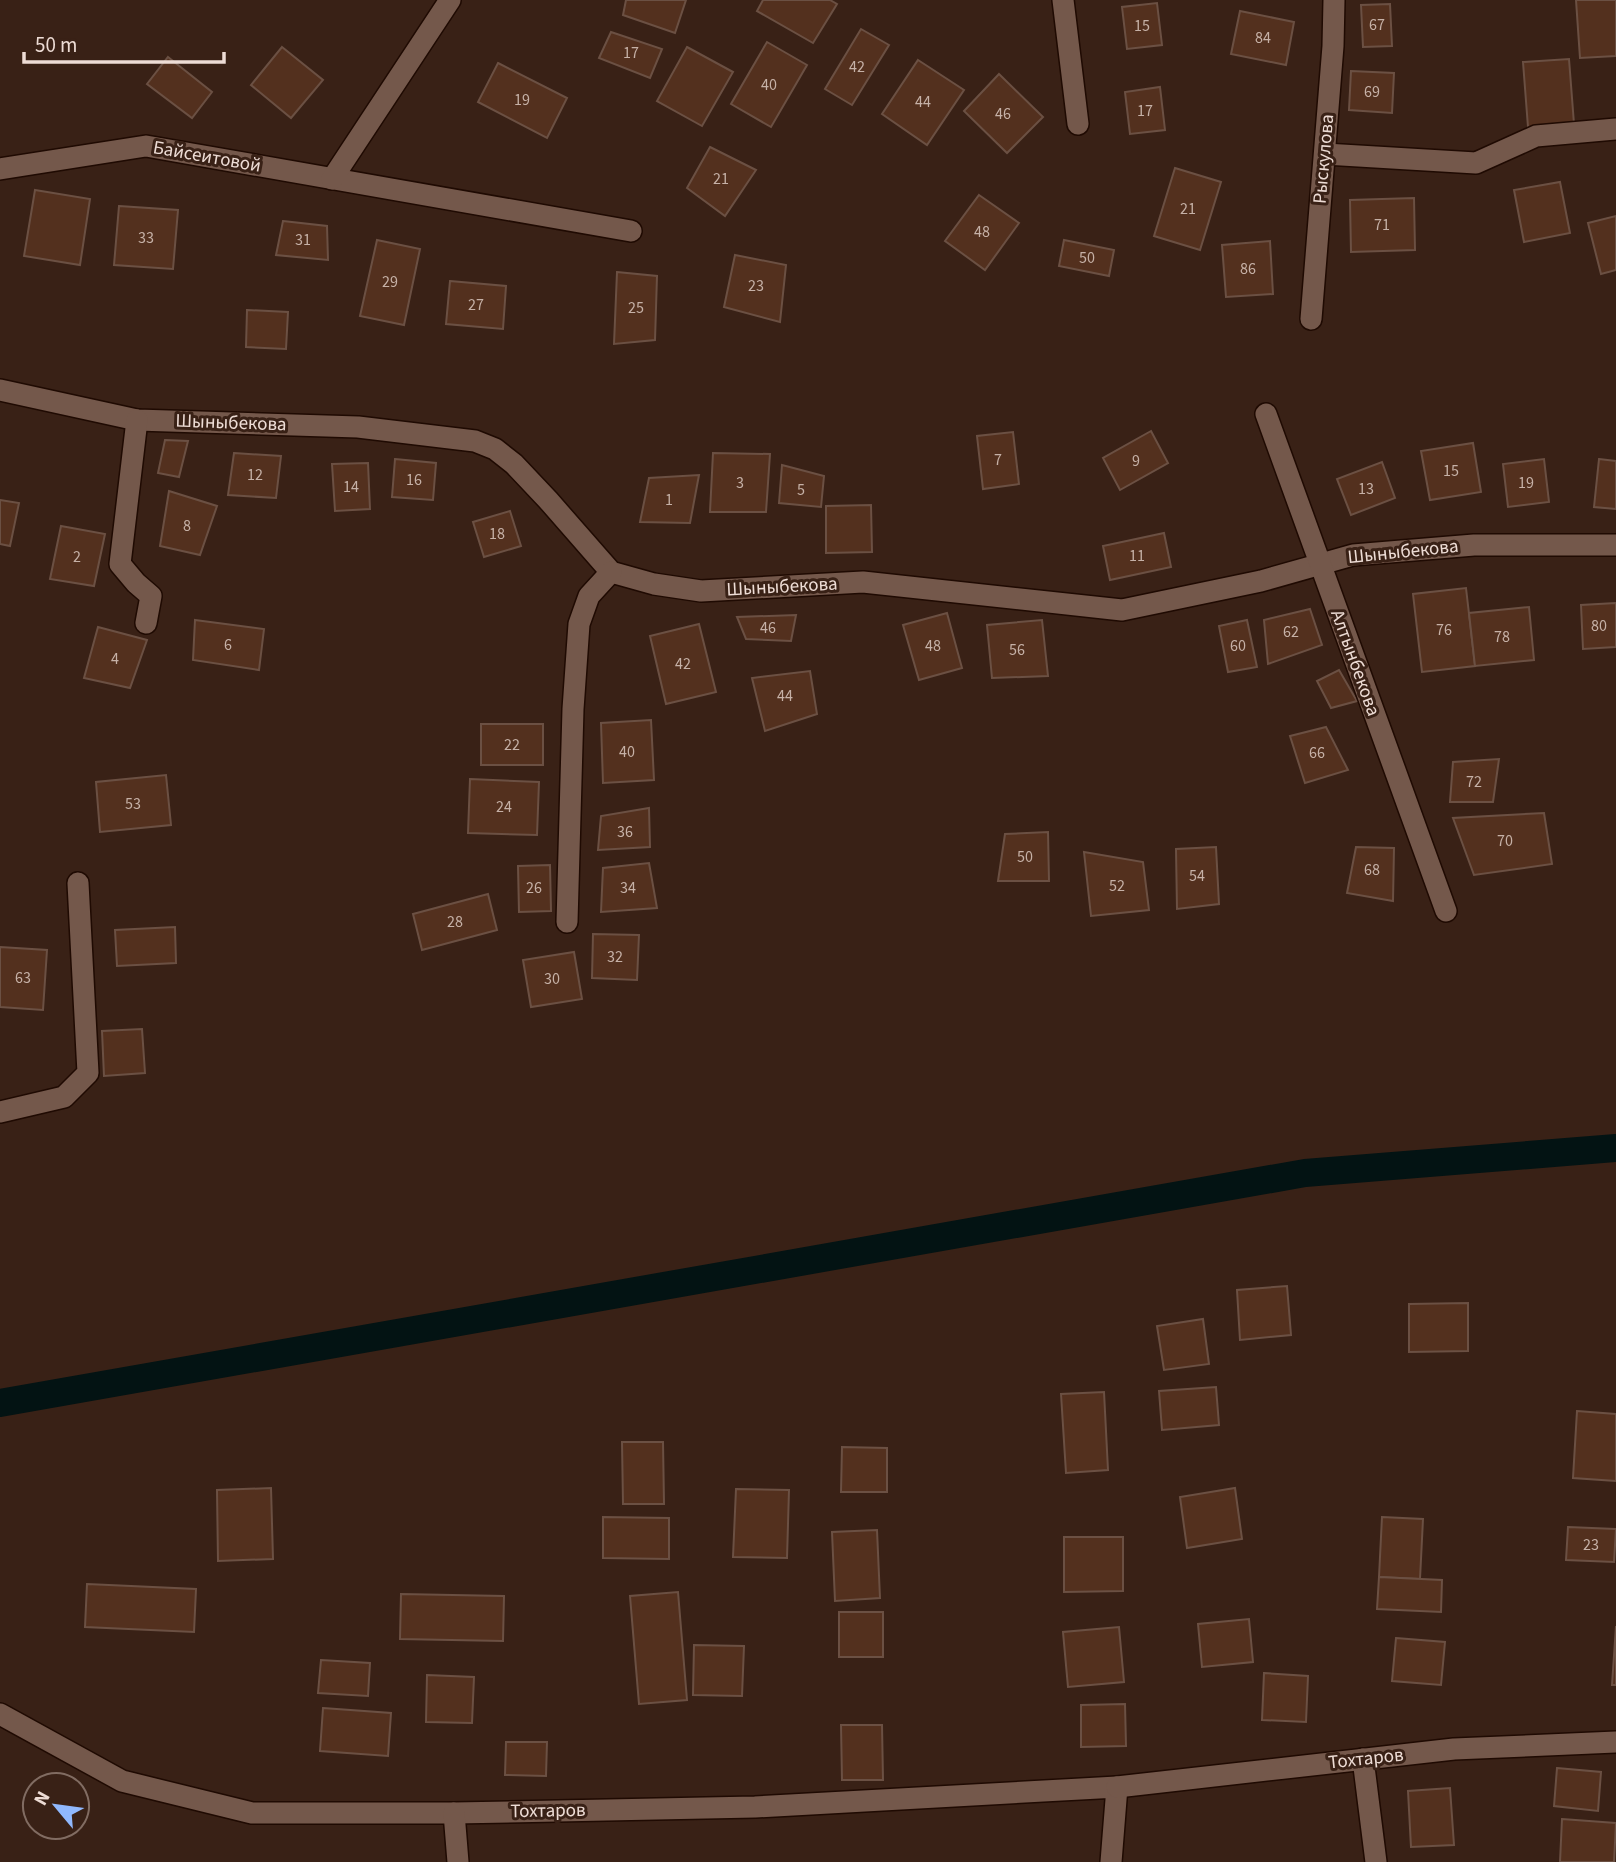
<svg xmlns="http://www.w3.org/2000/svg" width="1616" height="1862" font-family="'Source Sans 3',sans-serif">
<rect width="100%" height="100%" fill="#392116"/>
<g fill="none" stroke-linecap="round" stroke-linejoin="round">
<path stroke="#031313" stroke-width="28" d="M 0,1403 L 1305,1173 L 1616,1148"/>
</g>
<g fill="#53301e" stroke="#6b5043" stroke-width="2">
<path d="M 626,0 L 686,0 L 675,33 L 623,15 Z"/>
<path d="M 763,0 L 830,0 L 837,4 L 813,43 L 757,11 Z"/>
<path d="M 1576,0 L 1616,0 L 1616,56 L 1580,58 Z"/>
<path d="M 1157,3 L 1162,45 L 1127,49 L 1122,7 Z"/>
<path d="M 1390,4 L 1392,46 L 1363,47 L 1361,5 Z"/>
<path d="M 1240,11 L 1294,22 L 1286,65 L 1231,54 Z"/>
<path d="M 861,29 L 889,45 L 852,105 L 825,89 Z"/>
<path d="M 611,32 L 662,49 L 650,78 L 599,58 Z"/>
<path d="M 767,42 L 807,65 L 771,127 L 731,104 Z"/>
<path d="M 282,47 L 323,80 L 291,118 L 251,85 Z"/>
<path d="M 687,47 L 733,72 L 702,126 L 657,101 Z"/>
<path d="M 168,57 L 212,92 L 192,118 L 147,84 Z"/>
<path d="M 1569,59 L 1574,124 L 1528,127 L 1523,62 Z"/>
<path d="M 918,60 L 964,90 L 927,145 L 882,114 Z"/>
<path d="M 498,63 L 567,98 L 547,138 L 478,102 Z"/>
<path d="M 1351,71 L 1394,73 L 1392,113 L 1349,110 Z"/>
<path d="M 999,74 L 1043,117 L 1007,153 L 964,111 Z"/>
<path d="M 1160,87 L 1165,130 L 1130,134 L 1125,92 Z"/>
<path d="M 710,147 L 756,170 L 725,216 L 687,188 Z"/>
<path d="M 1175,168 L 1221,182 L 1200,250 L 1154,236 Z"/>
<path d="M 1560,182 L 1570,233 L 1524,242 L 1514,190 Z"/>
<path d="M 35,190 L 90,199 L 80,265 L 24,256 Z"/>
<path d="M 979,195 L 1019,223 L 985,270 L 945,241 Z"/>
<path d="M 1414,198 L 1415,250 L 1351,252 L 1350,200 Z"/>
<path d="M 119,206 L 178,210 L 173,269 L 114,265 Z"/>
<path d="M 1616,216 L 1616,270 L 1601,274 L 1588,223 Z"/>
<path d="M 283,221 L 327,226 L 328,260 L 276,255 Z"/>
<path d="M 377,240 L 420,249 L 404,325 L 360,316 Z"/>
<path d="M 1064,240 L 1114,250 L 1109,276 L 1059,266 Z"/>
<path d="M 1270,241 L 1273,294 L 1226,297 L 1222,245 Z"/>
<path d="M 735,255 L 786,265 L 780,322 L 724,307 Z"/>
<path d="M 617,272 L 657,276 L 655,340 L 614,344 Z"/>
<path d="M 450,281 L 506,286 L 503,329 L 446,324 Z"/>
<path d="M 247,310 L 288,312 L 286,349 L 246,347 Z"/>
<path d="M 1151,431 L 1168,463 L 1120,490 L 1103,458 Z"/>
<path d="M 1013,432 L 1019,484 L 983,489 L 977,436 Z"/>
<path d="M 165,440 L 188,441 L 179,477 L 158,473 Z"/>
<path d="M 1473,443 L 1481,492 L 1430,500 L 1421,451 Z"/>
<path d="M 234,453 L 281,456 L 276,498 L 228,495 Z"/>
<path d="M 713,453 L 770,454 L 766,512 L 710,512 Z"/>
<path d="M 395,459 L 436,463 L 433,500 L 392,497 Z"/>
<path d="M 1544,459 L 1549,502 L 1508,507 L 1503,464 Z"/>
<path d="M 1599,459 L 1616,461 L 1616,509 L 1594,507 Z"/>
<path d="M 1382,462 L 1395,498 L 1351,515 L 1337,479 Z"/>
<path d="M 368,463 L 370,509 L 335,511 L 332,464 Z"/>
<path d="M 782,465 L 824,476 L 821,507 L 779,503 Z"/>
<path d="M 699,475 L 690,523 L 640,522 L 649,478 Z"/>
<path d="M 169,491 L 217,506 L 200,555 L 160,546 Z"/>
<path d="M 0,500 L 19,503 L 10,546 L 0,544 Z"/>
<path d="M 871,505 L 872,552 L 826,553 L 826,506 Z"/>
<path d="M 510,511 L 521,546 L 484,557 L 473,522 Z"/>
<path d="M 61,526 L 105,534 L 94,586 L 50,579 Z"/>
<path d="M 1164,533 L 1171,567 L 1110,580 L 1103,546 Z"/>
<path d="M 1466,588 L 1475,666 L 1422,672 L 1413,594 Z"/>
<path d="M 1616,603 L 1616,647 L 1583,649 L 1581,605 Z"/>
<path d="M 1529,607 L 1534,660 L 1475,666 L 1469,613 Z"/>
<path d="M 1310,609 L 1322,645 L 1268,664 L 1264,620 Z"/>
<path d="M 947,613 L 962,668 L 919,680 L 903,625 Z"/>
<path d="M 796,615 L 791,641 L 746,639 L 737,617 Z"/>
<path d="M 195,620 L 264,629 L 259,670 L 193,660 Z"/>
<path d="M 1042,620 L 1048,676 L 992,678 L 987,625 Z"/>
<path d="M 1247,620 L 1257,667 L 1228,672 L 1219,626 Z"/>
<path d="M 699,624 L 716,692 L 666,704 L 650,636 Z"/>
<path d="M 98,627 L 147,640 L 130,688 L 84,678 Z"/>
<path d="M 1339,670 L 1357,701 L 1331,708 L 1317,681 Z"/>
<path d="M 810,671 L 817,714 L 765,731 L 752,678 Z"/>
<path d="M 651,720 L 654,780 L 603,783 L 601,723 Z"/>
<rect x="481" y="724" width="62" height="41"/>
<path d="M 1326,727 L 1348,770 L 1305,783 L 1290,736 Z"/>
<path d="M 1499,759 L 1493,802 L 1450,802 L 1453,762 Z"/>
<path d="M 166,775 L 171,825 L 100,832 L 96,782 Z"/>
<path d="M 470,779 L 539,782 L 537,835 L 468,833 Z"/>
<path d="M 649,808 L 650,847 L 598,850 L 601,816 Z"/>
<path d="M 1544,813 L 1552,864 L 1474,875 L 1453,818 Z"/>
<path d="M 1048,832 L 1049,881 L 998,881 L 1005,834 Z"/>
<path d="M 1216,847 L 1219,904 L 1177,909 L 1176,849 Z"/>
<path d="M 1356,847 L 1394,848 L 1393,901 L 1347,893 Z"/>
<path d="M 1084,852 L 1143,862 L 1149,910 L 1091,916 Z"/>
<path d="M 649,863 L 657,908 L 601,912 L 603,868 Z"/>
<path d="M 550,865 L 551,911 L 519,912 L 518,866 Z"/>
<path d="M 488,894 L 497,930 L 422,950 L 413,914 Z"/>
<path d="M 175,927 L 176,963 L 117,966 L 115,930 Z"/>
<path d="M 593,934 L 639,935 L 637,980 L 592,978 Z"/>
<path d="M 0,947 L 47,950 L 43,1010 L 0,1007 Z"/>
<path d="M 574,952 L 582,999 L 531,1007 L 523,960 Z"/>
<path d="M 142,1029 L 145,1073 L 104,1076 L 102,1031 Z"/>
<path d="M 1287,1286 L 1291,1335 L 1240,1340 L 1237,1290 Z"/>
<path d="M 1468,1303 L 1468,1351 L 1409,1352 L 1409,1304 Z"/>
<path d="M 1203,1319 L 1209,1364 L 1164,1370 L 1157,1326 Z"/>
<path d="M 1216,1387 L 1219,1425 L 1162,1430 L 1159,1391 Z"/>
<path d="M 1104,1392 L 1108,1470 L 1066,1473 L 1061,1394 Z"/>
<path d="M 1577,1411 L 1616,1414 L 1616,1481 L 1573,1478 Z"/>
<path d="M 622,1442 L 663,1442 L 664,1504 L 623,1504 Z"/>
<path d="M 842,1447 L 887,1448 L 887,1492 L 841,1492 Z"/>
<path d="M 271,1488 L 273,1559 L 218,1561 L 217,1490 Z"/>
<path d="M 1235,1488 L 1242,1539 L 1187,1548 L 1180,1497 Z"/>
<path d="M 736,1489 L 789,1490 L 787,1558 L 733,1557 Z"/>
<path d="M 603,1517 L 669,1518 L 669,1559 L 603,1558 Z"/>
<path d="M 1382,1517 L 1423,1519 L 1420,1579 L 1379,1577 Z"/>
<path d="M 1568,1527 L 1616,1529 L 1614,1562 L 1566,1560 Z"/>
<path d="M 877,1530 L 880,1598 L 835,1601 L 832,1532 Z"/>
<path d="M 1064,1537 L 1123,1537 L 1123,1591 L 1064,1592 Z"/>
<path d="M 1379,1577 L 1442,1580 L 1441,1612 L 1377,1609 Z"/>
<path d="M 87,1584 L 196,1589 L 194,1632 L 85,1627 Z"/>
<path d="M 678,1592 L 687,1700 L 639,1704 L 630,1596 Z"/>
<path d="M 401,1594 L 504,1596 L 503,1641 L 400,1639 Z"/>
<rect x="839" y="1612" width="44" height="45"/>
<path d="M 1249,1619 L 1253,1662 L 1202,1667 L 1198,1624 Z"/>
<path d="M 1616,1626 L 1616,1685 L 1612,1685 Z"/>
<path d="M 1119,1627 L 1124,1682 L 1068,1687 L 1063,1632 Z"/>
<path d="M 1396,1638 L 1445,1642 L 1441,1685 L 1392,1681 Z"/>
<path d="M 694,1645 L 744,1646 L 742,1696 L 693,1695 Z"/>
<path d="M 321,1660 L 370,1663 L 368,1696 L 318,1693 Z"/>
<path d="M 1264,1673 L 1308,1676 L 1306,1722 L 1262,1720 Z"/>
<path d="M 427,1675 L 474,1677 L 472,1723 L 426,1722 Z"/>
<path d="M 1125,1704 L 1126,1746 L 1081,1747 L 1081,1705 Z"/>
<path d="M 323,1708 L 391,1713 L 388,1756 L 320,1751 Z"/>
<path d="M 841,1725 L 882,1725 L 883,1780 L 842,1780 Z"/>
<path d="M 506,1742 L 547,1742 L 546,1776 L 505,1775 Z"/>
<path d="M 1557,1768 L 1601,1772 L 1598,1811 L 1554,1806 Z"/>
<path d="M 1450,1788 L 1454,1845 L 1411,1847 L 1408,1791 Z"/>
<path d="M 1562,1819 L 1616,1823 L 1614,1862 L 1560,1862 Z"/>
</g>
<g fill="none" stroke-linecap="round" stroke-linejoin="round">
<defs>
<g id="minor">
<path d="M 1063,0 L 1078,124"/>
<path d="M 1325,154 L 1476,163 L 1536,136 L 1616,129"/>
<path d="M 0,169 L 146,146 L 631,231"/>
<path d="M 332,179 L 450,0"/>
<path d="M 1311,319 L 1333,46 L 1334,0"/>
<path d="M 0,390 L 137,420 L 358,427 L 475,441 L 495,449 L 514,464 L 548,500 L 611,572 L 654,584 L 701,591 L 863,582 L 1122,610 L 1261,581 L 1353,555 L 1474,545 L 1616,545"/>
<path d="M 1266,414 L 1446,911"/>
<path d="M 137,420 L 120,564 L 136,583 L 151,596 L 146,623"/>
<path d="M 567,922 L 573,709 L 579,624 L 589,596 L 611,572"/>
<path d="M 0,1112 L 64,1097 L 88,1073 L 78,883"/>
<path d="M 0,1714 L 122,1781 L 252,1813 L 454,1813 L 755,1807 L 1117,1787 L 1111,1862"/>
<path d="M 1363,1759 L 1376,1862"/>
<path d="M 1117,1787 L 1454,1749 L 1616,1742"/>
<path d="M 454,1813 L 458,1862"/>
</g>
</defs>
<use href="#minor" stroke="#1f0a02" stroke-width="24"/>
<use href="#minor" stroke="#74584b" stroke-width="21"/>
</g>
<g text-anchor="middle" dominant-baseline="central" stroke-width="6" stroke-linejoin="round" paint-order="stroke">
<g font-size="16" fill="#c6b1a7">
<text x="1377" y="25">67</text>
<text x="1142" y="26">15</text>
<text x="1263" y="38">84</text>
<text x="631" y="53">17</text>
<text x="857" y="67">42</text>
<text x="769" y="85">40</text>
<text x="1372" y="92">69</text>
<text x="522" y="100">19</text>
<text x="923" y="102">44</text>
<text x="1145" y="111">17</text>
<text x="1003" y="114">46</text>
<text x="721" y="179">21</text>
<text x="1188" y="209">21</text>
<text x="1382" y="225">71</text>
<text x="982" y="232">48</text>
<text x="146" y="238">33</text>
<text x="303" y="240">31</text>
<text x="1087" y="258">50</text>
<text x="1248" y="269">86</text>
<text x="390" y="282">29</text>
<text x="756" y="286">23</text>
<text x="476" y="305">27</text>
<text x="636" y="308">25</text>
<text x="998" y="460">7</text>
<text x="1136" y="461">9</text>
<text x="1451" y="471">15</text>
<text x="255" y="475">12</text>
<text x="414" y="480">16</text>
<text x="740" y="483">3</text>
<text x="1526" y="483">19</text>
<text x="351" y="487">14</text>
<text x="1366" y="489">13</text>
<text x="801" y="490">5</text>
<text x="669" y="500">1</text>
<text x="187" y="526">8</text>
<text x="497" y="534">18</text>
<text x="1137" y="556">11</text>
<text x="77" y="557">2</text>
<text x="1599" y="626">80</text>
<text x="768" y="628">46</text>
<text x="1444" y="630">76</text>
<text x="1291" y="632">62</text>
<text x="1502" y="637">78</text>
<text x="228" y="645">6</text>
<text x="933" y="646">48</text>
<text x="1238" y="646">60</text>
<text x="1017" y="650">56</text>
<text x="115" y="659">4</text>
<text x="683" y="664">42</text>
<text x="785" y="696">44</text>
<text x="512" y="745">22</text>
<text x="627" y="752">40</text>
<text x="1317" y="753">66</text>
<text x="1474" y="782">72</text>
<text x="133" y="804">53</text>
<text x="504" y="807">24</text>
<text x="625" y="832">36</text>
<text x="1505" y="841">70</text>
<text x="1025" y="857">50</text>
<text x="1372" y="870">68</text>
<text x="1197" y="876">54</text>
<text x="1117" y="886">52</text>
<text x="534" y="888">26</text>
<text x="628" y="888">34</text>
<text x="455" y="922">28</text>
<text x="615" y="957">32</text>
<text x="23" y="978">63</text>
<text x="552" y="979">30</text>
<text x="1591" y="1545">23</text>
</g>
<g font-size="19" fill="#eddcd5" stroke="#392116">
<text transform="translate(207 157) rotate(10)">Байсеитовой</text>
<text transform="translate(1324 159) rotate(-85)">Рыскулова</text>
<text transform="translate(231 423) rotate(2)">Шыныбекова</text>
<text transform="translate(1403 552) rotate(-6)">Шыныбекова</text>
<text transform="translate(782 587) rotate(-3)">Шыныбекова</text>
<text transform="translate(1355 663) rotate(70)">Алтынбекова</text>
<text transform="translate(1366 1759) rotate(-6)">Тохтаров</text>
<text transform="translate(548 1811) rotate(-1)">Тохтаров</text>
</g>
</g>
<g transform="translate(56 1806) rotate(299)"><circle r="33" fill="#392116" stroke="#816c62" stroke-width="2"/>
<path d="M0-5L12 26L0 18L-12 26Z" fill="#90b8fd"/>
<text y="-10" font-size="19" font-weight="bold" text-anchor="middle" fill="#eddcd5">N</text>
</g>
<path d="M24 52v10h200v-10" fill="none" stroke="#eddcd5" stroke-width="3.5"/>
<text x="35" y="52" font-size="21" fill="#eddcd5" stroke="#392116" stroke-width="5" paint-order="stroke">50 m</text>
</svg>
